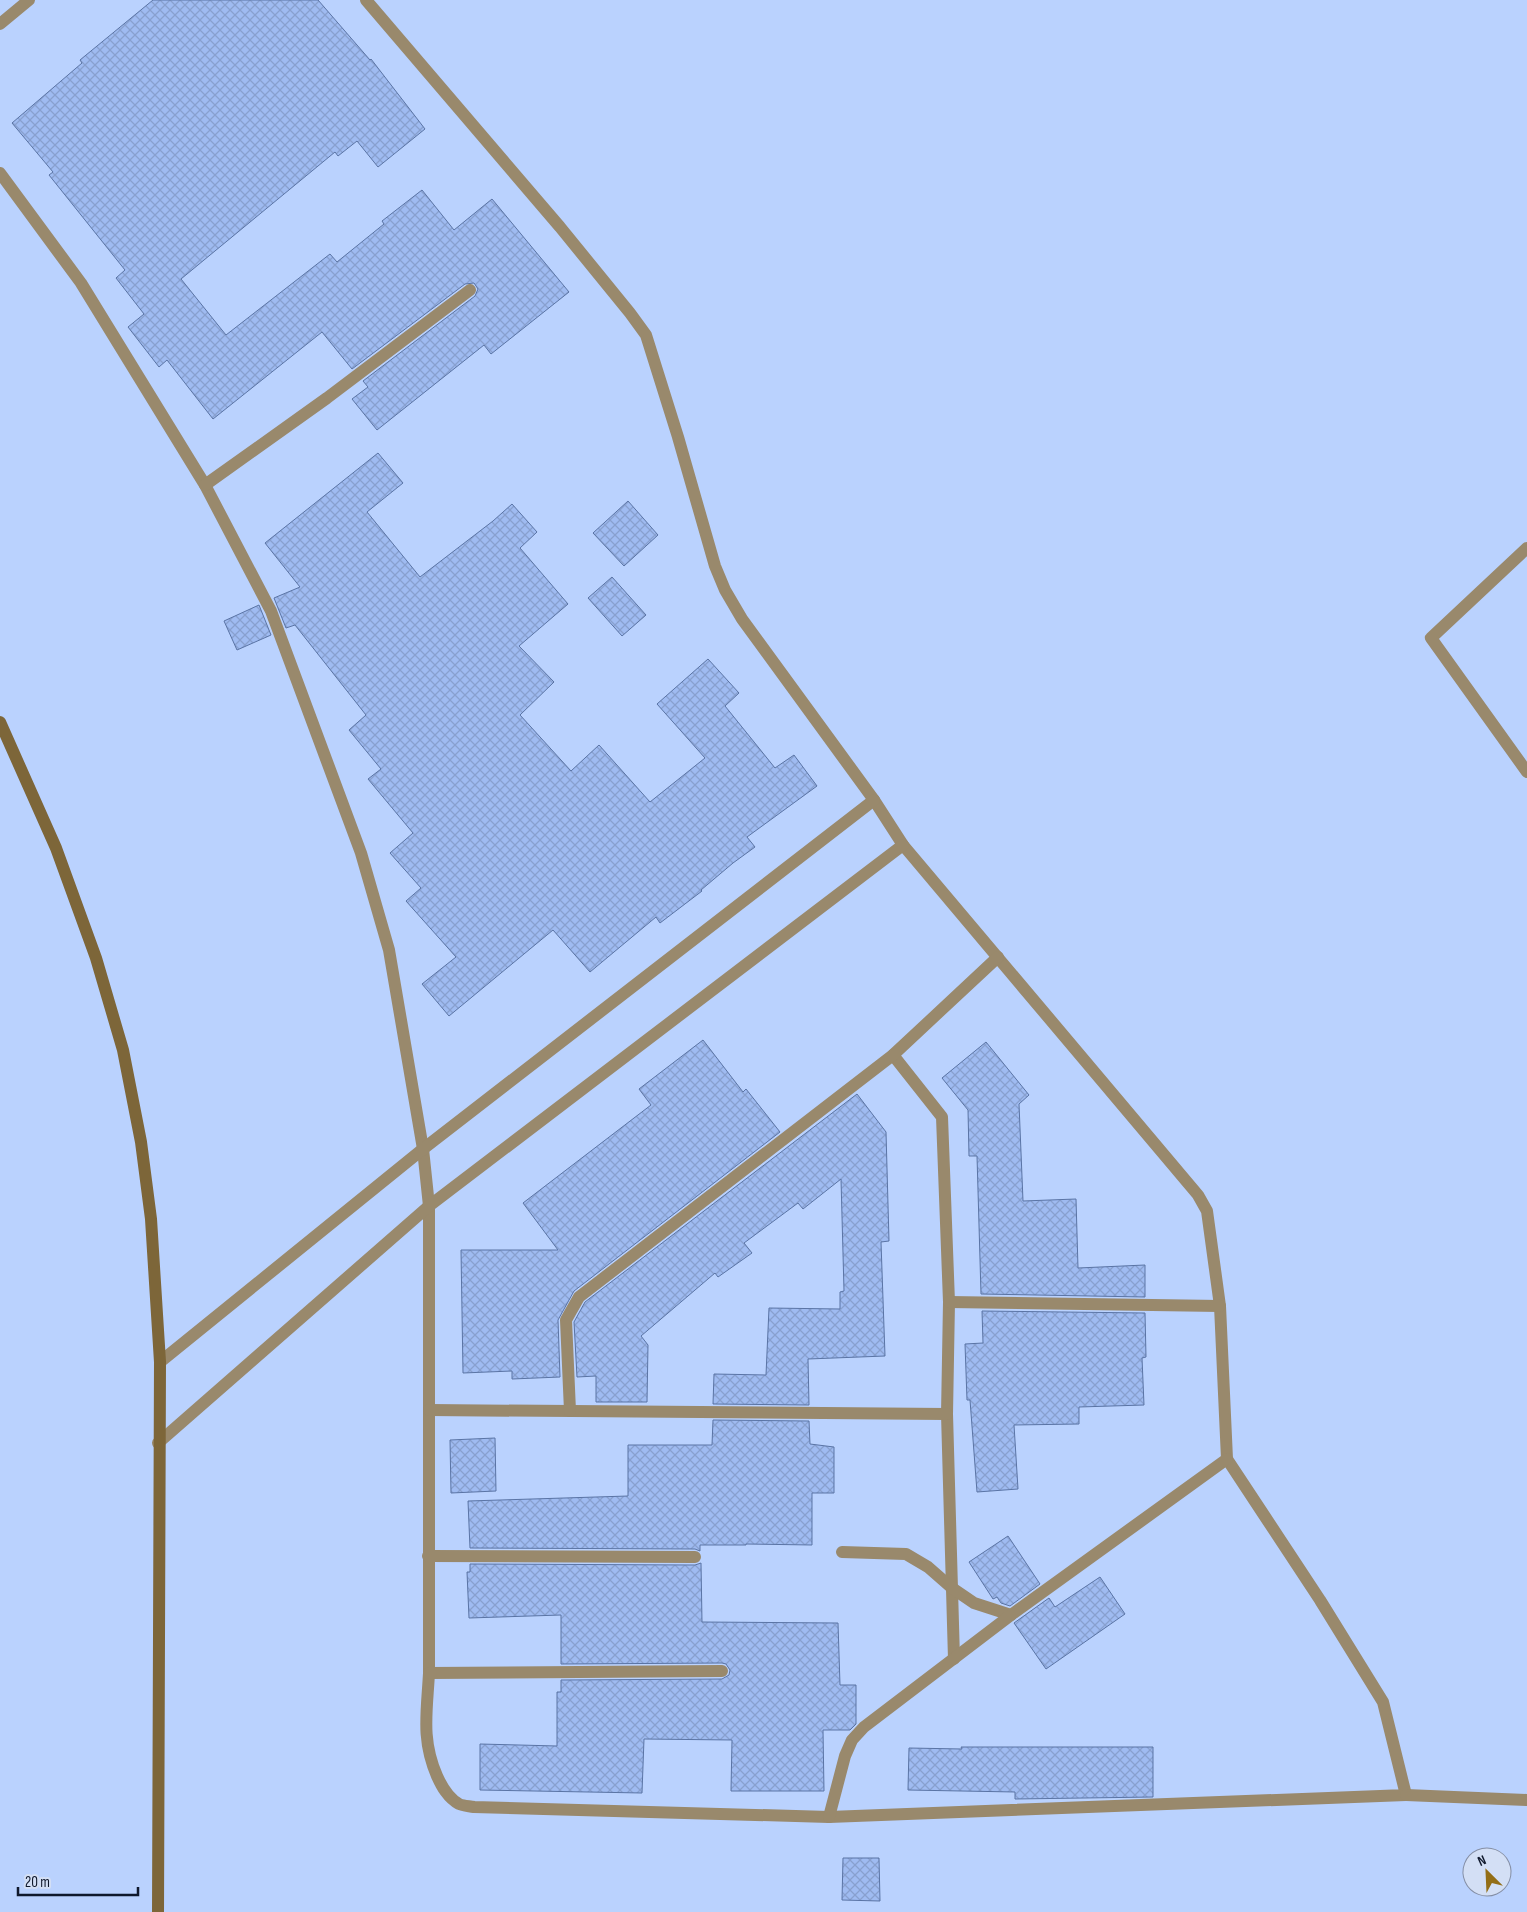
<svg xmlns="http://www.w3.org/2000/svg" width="1527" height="1912" font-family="'Sofia Sans Condensed',sans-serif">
<defs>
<pattern id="building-cross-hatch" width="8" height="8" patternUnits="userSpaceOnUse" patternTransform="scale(1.25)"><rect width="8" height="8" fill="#9fbbf1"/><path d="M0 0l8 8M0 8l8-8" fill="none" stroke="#88a0cf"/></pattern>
</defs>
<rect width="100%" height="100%" fill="#bad2fe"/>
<g fill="url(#building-cross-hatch)" stroke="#5a74a5">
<path d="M 153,0 L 318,0 L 370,60 L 371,59 L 425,129 L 378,167 L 357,141 L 338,156 L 335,152 L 181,279 L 226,335 L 330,254 L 337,262 L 384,224 L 382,221 L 422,190 L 454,230 L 492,199 L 569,292 L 491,354 L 484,345 L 377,430 L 352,399 L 368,387 L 363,381 L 475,296 L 478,289 L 474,283 L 465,284 L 352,369 L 322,332 L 213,419 L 167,360 L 159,367 L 128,327 L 144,314 L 116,278 L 125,270 L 49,175 L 53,172 L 12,123 L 82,63 L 80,60 Z"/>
<path d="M 378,453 L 403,483 L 367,512 L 420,577 L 493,521 L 512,504 L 537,532 L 520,548 L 568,604 L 519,646 L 554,682 L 520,715 L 571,771 L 599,745 L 650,802 L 705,758 L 657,704 L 708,659 L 739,693 L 725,706 L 775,768 L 794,755 L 817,786 L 747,837 L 755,847 L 733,863 L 701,890 L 702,891 L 660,923 L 656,917 L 590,972 L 553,930 L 449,1016 L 422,984 L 456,957 L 406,901 L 421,888 L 390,853 L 413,833 L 368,779 L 381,769 L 349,730 L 366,715 L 295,625 L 286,628 L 274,598 L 300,587 L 265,543 Z"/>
<path d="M 628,501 L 658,535 L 624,566 L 593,533 Z"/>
<path d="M 612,577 L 646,615 L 622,636 L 588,598 Z"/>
<path d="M 259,605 L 271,635 L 237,650 L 224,621 Z"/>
<path d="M 703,1040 L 743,1092 L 746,1089 L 780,1132 L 574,1291 L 558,1320 L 560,1377 L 512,1379 L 512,1371 L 463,1373 L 461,1250 L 558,1250 L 523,1203 L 651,1105 L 639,1089 Z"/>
<path d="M 986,1042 L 1029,1095 L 1019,1104 L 1023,1201 L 1076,1199 L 1078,1268 L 1145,1265 L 1145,1297 L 981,1294 L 977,1156 L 969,1156 L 968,1110 L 942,1078 Z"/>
<path d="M 857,1094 L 886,1132 L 889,1241 L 881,1242 L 885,1356 L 808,1359 L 809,1405 L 713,1404 L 714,1374 L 766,1375 L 769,1308 L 840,1309 L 840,1292 L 844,1291 L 841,1179 L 803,1209 L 798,1203 L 744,1243 L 752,1253 L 718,1277 L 715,1273 L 641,1336 L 648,1345 L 647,1402 L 596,1402 L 596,1376 L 577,1377 L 574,1322 L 585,1302 Z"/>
<path d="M 982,1311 L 1145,1313 L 1146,1357 L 1142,1358 L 1144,1405 L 1079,1407 L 1079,1424 L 1014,1425 L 1018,1489 L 977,1492 L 970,1400 L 967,1400 L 965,1344 L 983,1343 Z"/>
<path d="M 713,1420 L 809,1421 L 810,1444 L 834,1447 L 834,1493 L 812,1493 L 812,1545 L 746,1544 L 746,1545 L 700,1545 L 700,1551 L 695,1549 L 470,1548 L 468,1501 L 628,1496 L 628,1445 L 712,1445 Z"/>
<path d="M 495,1438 L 496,1491 L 451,1493 L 450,1440 Z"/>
<path d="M 1008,1536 L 1040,1584 L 1010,1606 L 1001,1603 L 997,1597 L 993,1599 L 969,1562 Z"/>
<path d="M 701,1563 L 702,1622 L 838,1623 L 840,1685 L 856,1685 L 856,1724 L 850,1730 L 823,1730 L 824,1791 L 731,1791 L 732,1740 L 644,1739 L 642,1793 L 480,1790 L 480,1744 L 557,1746 L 557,1692 L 561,1692 L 561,1680 L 722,1679 L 729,1675 L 730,1670 L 726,1664 L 722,1663 L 561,1664 L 561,1615 L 469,1618 L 467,1572 L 470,1572 L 470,1564 L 695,1565 Z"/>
<path d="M 1100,1577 L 1125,1614 L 1046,1669 L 1014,1623 L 1049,1598 L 1055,1607 Z"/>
<path d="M 961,1747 L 1153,1747 L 1153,1797 L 1015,1799 L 1015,1792 L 908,1790 L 909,1748 L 962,1749 Z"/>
<path d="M 843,1858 L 879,1858 L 880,1901 L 842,1900 Z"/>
</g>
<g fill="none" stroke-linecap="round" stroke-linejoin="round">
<g stroke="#99896c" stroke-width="12">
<path d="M 0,24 L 29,0"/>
<path d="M 0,173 L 81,283 L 205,485 L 271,611 L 361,853 L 389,950 L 423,1149 L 429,1206 L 429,1673 C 427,1712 421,1739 437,1776 C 442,1787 448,1798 459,1804 C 463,1806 469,1806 474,1807 L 829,1817 L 1406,1795 L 1383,1702 L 1320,1600 L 1227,1459 L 1220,1306 L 1207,1211 L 1198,1195 L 903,845 L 874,800 L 742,619 L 725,590 L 715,566 L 678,437 L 646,335 L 630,313 L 560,227 L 366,0"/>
<path d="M 205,485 L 327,398 L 470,290"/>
<path d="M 1527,548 L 1431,638 L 1527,772"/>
<path d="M 893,1055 L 942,1117 L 949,1302 L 947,1414 L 954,1659"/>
<path d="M 949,1302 L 1220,1306"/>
<path d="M 160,1362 L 423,1149 L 874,800"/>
<path d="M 429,1410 L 947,1414"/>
<path d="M 570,1411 L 566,1320 L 579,1297 L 893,1055 L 998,957"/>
<path d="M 158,1443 L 429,1206 L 903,845"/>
<path d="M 842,1552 L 906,1554 L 928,1567 L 952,1588 L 974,1603 L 1011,1615"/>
<path d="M 428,1556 L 695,1557"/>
<path d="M 429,1673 L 722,1671"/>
<path d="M 1406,1795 L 1527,1800"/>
<path d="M 829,1817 L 845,1756 L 852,1740 L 864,1727 L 1011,1615 L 1227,1459"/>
</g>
<path stroke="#7d6639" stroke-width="12" d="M 0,722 L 56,848 L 96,958 L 123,1050 L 141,1142 L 151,1219 L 160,1362 L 158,1912"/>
</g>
<g transform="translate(1487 1872) rotate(336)"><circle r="24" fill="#d3dff5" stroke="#858fa5"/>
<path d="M0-4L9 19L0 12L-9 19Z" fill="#936e16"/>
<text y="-8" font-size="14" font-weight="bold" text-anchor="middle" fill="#0f182c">N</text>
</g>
<path d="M18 1887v8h120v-8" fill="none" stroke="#0f182c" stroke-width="2.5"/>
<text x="25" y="1887" font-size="15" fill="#0f182c" stroke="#d3dff5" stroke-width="4" paint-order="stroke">20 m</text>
</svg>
